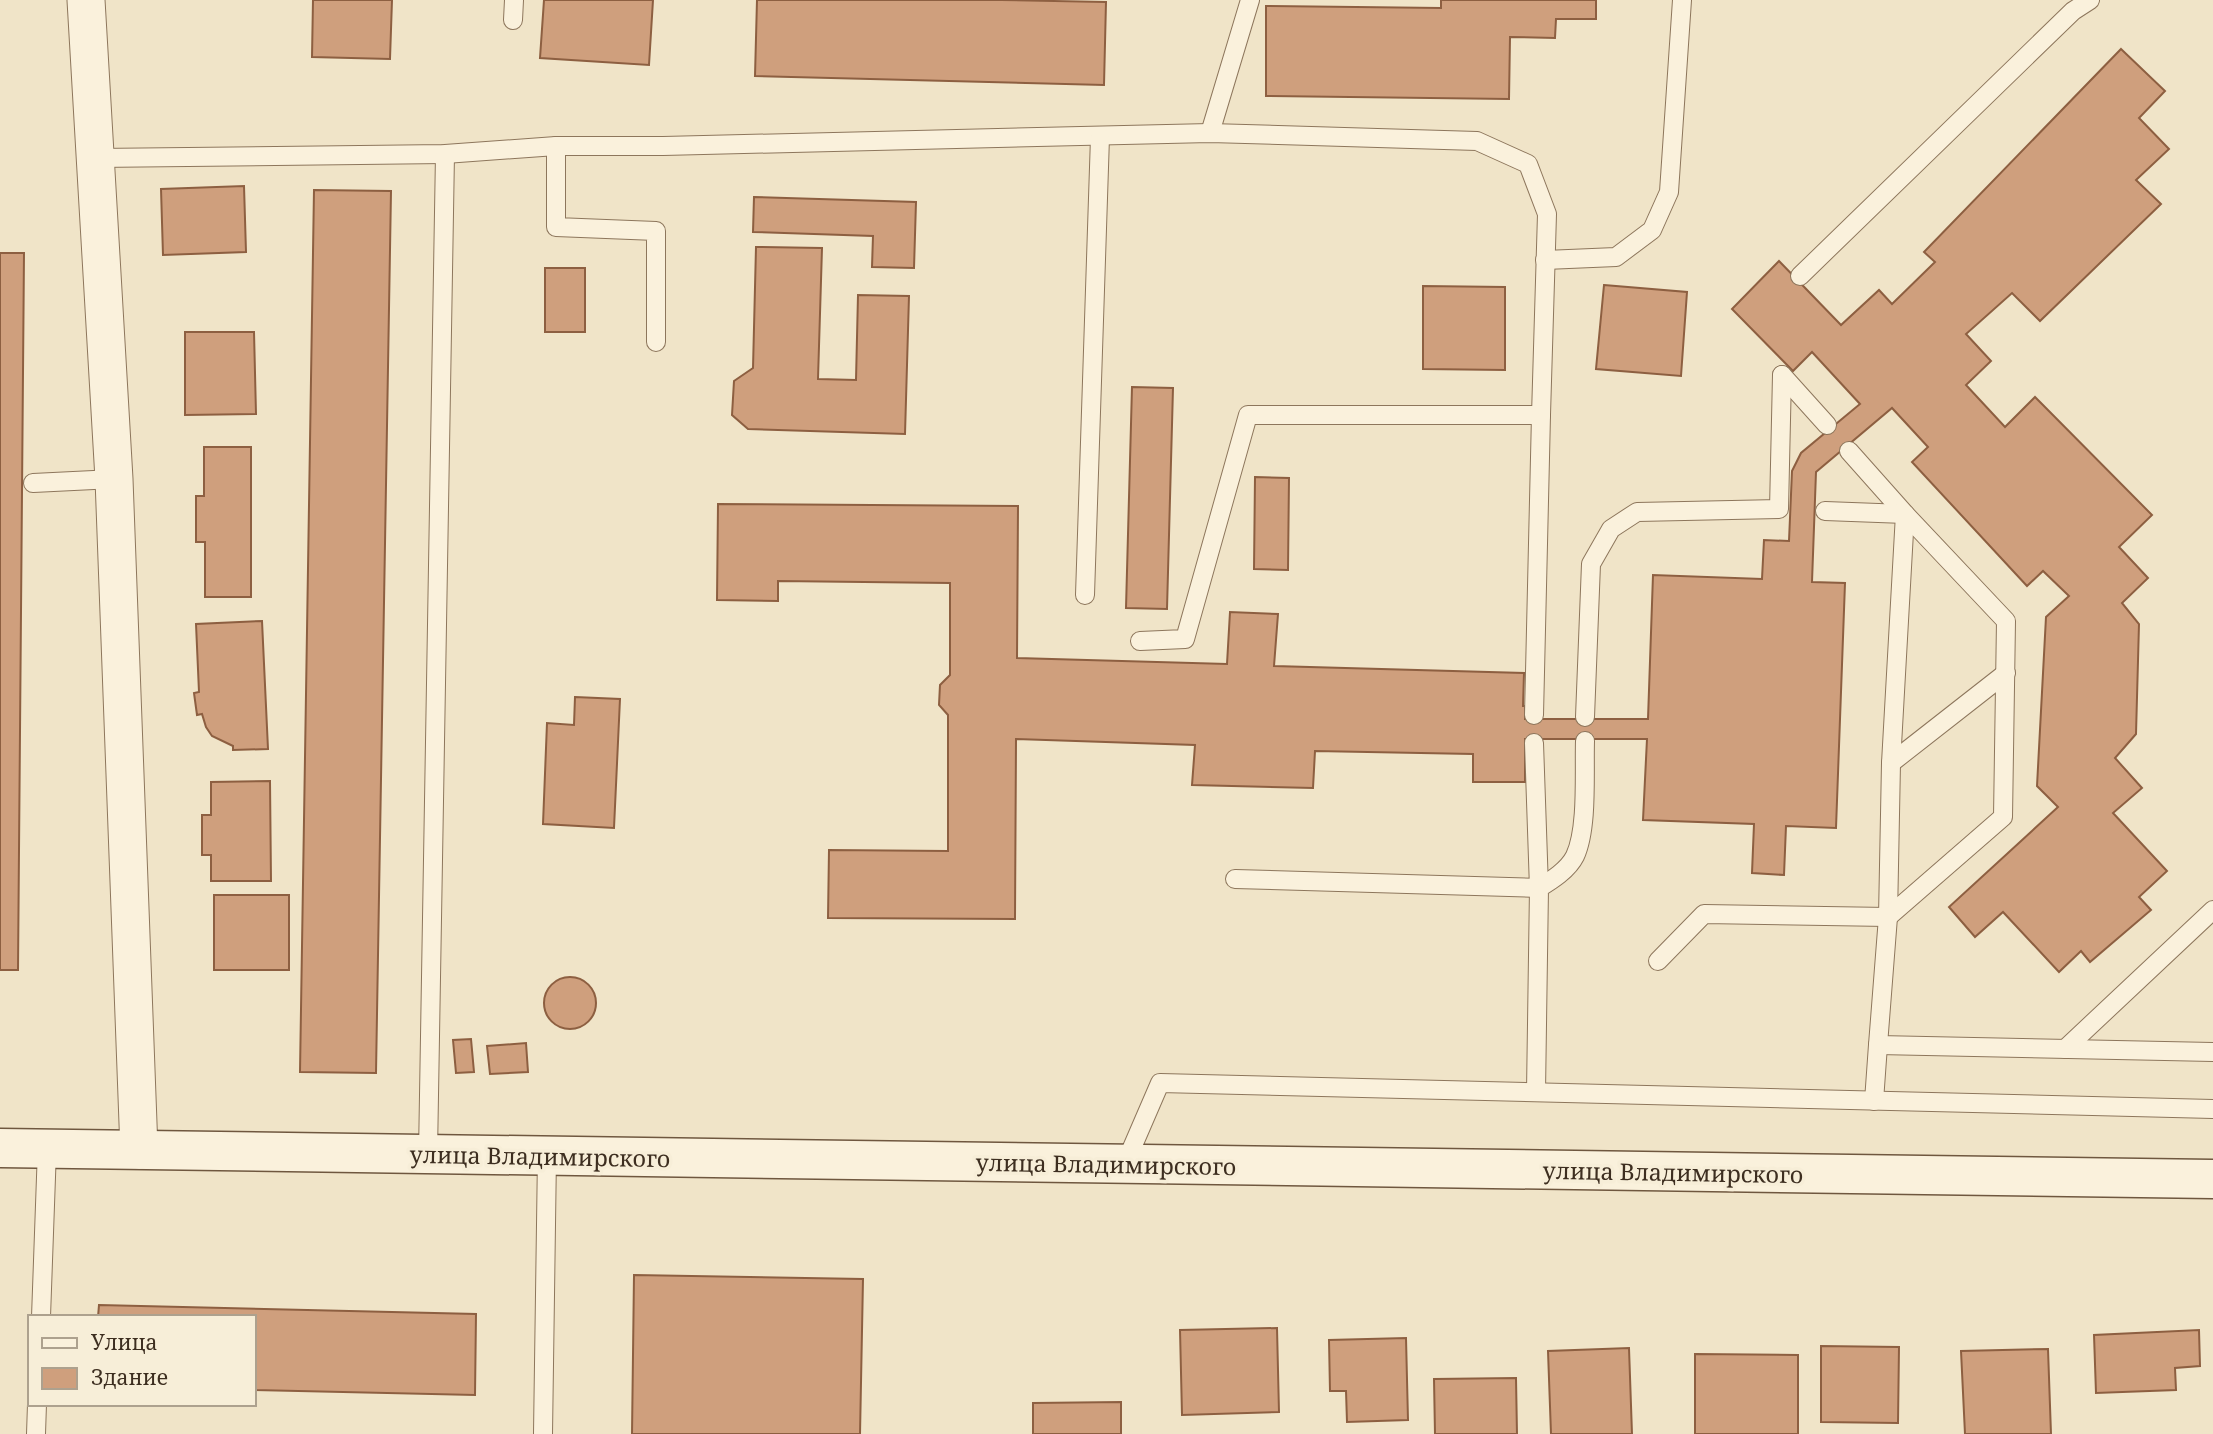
<svg xmlns="http://www.w3.org/2000/svg" width="2213" height="1434" font-family="'Noto Serif',serif">
<rect width="100%" height="100%" fill="#f0e4c8"/>
<g fill="#cf9f7d" stroke="#8d5f41" stroke-width="2">
<path d="M 313,0 L 392,0 L 390,59 L 312,57 Z"/>
<path d="M 544,0 L 653,0 L 649,65 L 540,58 Z"/>
<path d="M 757,0 L 1001,0 L 1106,2 L 1104,85 L 755,76 Z"/>
<path d="M 1441,0 L 1596,0 L 1596,19 L 1556,19 L 1555,38 L 1510,37 L 1509,99 L 1266,96 L 1266,6 L 1441,8 Z"/>
<path d="M 2121,49 L 2165,91 L 2139,118 L 2169,149 L 2136,180 L 2161,204 L 2040,321 L 2012,293 L 1966,334 L 1991,361 L 1966,385 L 2005,427 L 2035,397 L 2152,515 L 2119,547 L 2148,578 L 2122,603 L 2139,624 L 2136,734 L 2115,758 L 2142,788 L 2113,813 L 2167,871 L 2139,897 L 2151,910 L 2090,962 L 2081,951 L 2059,972 L 2003,912 L 1975,937 L 1949,907 L 2058,807 L 2037,786 L 2046,617 L 2069,596 L 2043,571 L 2027,586 L 1912,462 L 1928,447 L 1892,408 L 1816,472 L 1812,582 L 1845,583 L 1836,828 L 1786,826 L 1784,875 L 1752,873 L 1754,824 L 1643,820 L 1647,739 L 1525,739 L 1525,782 L 1473,782 L 1473,754 L 1315,751 L 1313,788 L 1192,785 L 1195,745 L 1016,739 L 1015,919 L 828,918 L 829,850 L 948,851 L 948,715 L 939,705 L 940,685 L 950,675 L 950,583 L 778,581 L 778,601 L 717,600 L 718,504 L 1018,506 L 1017,658 L 1227,664 L 1230,612 L 1278,614 L 1274,666 L 1524,673 L 1523,706 L 1525,706 L 1525,719 L 1648,719 L 1653,575 L 1762,579 L 1764,540 L 1789,541 L 1792,471 L 1801,453 L 1860,404 L 1812,352 L 1793,371 L 1732,309 L 1779,261 L 1841,325 L 1879,290 L 1892,304 L 1935,262 L 1924,252 Z"/>
<path d="M 244,186 L 246,252 L 163,255 L 161,189 Z"/>
<path d="M 314,190 L 391,191 L 376,1073 L 300,1072 Z"/>
<path d="M 754,197 L 916,202 L 914,268 L 872,267 L 873,236 L 753,232 Z"/>
<path d="M 756,247 L 822,248 L 818,379 L 856,380 L 858,295 L 909,296 L 905,434 L 748,429 L 732,415 L 734,381 L 753,368 Z"/>
<path d="M 0,253 L 24,253 L 18,970 L 0,970 Z"/>
<rect x="545" y="268" width="40" height="64"/>
<path d="M 1604,285 L 1687,292 L 1681,376 L 1596,369 Z"/>
<path d="M 1423,286 L 1505,287 L 1505,370 L 1423,369 Z"/>
<path d="M 185,332 L 254,332 L 256,414 L 185,415 Z"/>
<path d="M 1132,387 L 1173,388 L 1167,609 L 1126,608 Z"/>
<path d="M 204,447 L 251,447 L 251,597 L 205,597 L 205,542 L 196,542 L 196,496 L 204,496 Z"/>
<path d="M 1255,477 L 1289,478 L 1288,570 L 1254,569 Z"/>
<path d="M 262,621 L 268,749 L 233,750 L 233,746 L 212,736 L 206,727 L 202,714 L 197,715 L 194,693 L 199,692 L 196,624 Z"/>
<path d="M 575,697 L 620,699 L 614,828 L 543,824 L 547,723 L 574,725 Z"/>
<path d="M 270,781 L 271,881 L 211,881 L 211,855 L 202,855 L 202,815 L 211,815 L 211,782 Z"/>
<rect x="214" y="895" width="75" height="75"/>
<circle cx="570" cy="1003" r="26"/>
<path d="M 471,1039 L 474,1072 L 456,1073 L 453,1040 Z"/>
<path d="M 526,1043 L 528,1072 L 490,1074 L 487,1046 Z"/>
<path d="M 634,1275 L 863,1279 L 860,1434 L 632,1434 Z"/>
<path d="M 99,1305 L 476,1314 L 475,1395 L 254,1390 L 254,1317 L 98,1317 Z"/>
<path d="M 1277,1328 L 1279,1412 L 1182,1415 L 1180,1330 Z"/>
<path d="M 2199,1330 L 2200,1366 L 2175,1368 L 2176,1390 L 2096,1393 L 2094,1335 Z"/>
<path d="M 1406,1338 L 1408,1420 L 1347,1422 L 1346,1391 L 1330,1391 L 1329,1340 Z"/>
<path d="M 1821,1346 L 1899,1347 L 1898,1423 L 1821,1422 Z"/>
<path d="M 1629,1348 L 1632,1434 L 1551,1434 L 1548,1351 Z"/>
<path d="M 2048,1349 L 2051,1434 L 1965,1434 L 1961,1351 Z"/>
<path d="M 1695,1354 L 1798,1355 L 1798,1434 L 1695,1434 Z"/>
<path d="M 1516,1378 L 1517,1434 L 1435,1434 L 1434,1379 Z"/>
<path d="M 1121,1402 L 1121,1434 L 1033,1434 L 1033,1403 Z"/>
</g>
<g fill="none" stroke-linecap="round" stroke-linejoin="round">
<defs>
<g id="lane">
<path d="M 513,20 L 514,0"/>
<path d="M 1210,133 L 1250,0"/>
<path d="M 556,146 L 556,227 L 656,231 L 656,342"/>
<path d="M 96,158 L 445,154 L 556,146 L 663,146 L 1210,133 L 1477,141 L 1528,164 L 1547,214 L 1541,415 L 1248,415 L 1185,639 L 1140,641"/>
<path d="M 1545,260 L 1616,257 L 1652,230 L 1669,192 L 1682,0"/>
<path d="M 1800,276 L 2073,11 L 2090,0"/>
<path d="M 1782,375 L 1827,425"/>
<path d="M 1849,451 L 1905,514 L 1891,763 L 1888,917 L 1878,1045 L 2213,1052"/>
<path d="M 33,483 L 114,479"/>
<path d="M 1085,595 L 1100,137"/>
<path d="M 1534,715 L 1541,415"/>
<path d="M 1585,717 L 1591,564 L 1611,529 L 1637,512 L 1779,509 L 1782,375"/>
<path d="M 1891,763 L 2006,673"/>
<path d="M 1235,879 L 1539,888 L 1534,743"/>
<path d="M 1658,961 L 1704,914 L 1888,917 L 2003,817 L 2006,621 L 1905,514 L 1825,511"/>
<path d="M 2065,1049 L 2213,910"/>
<path d="M 1536,1092 L 1539,888 C 1552,880 1568,870 1575,856 C 1588,828 1584,773 1585,741"/>
<path d="M 1874,1101 L 1878,1045"/>
<path d="M 428,1154 L 445,154"/>
<path d="M 1125,1164 L 1160,1083 L 2213,1109"/>
<path d="M 41,1317 L 47,1149"/>
<path d="M 36,1434 L 37,1404"/>
<path d="M 543,1434 L 547,1155"/>
</g>
<path id="street" d="M 86,0 L 114,479 L 139,1150"/>
<path id="secondary" d="M 0,1148 L 2213,1179"/>
</defs>
<use href="#lane" stroke="#8d765c" stroke-width="20"/>
<use href="#street" stroke="#8d765c" stroke-width="39"/>
<use href="#secondary" stroke="#6f573f" stroke-width="41"/>
<use href="#lane" stroke="#faf1dc" stroke-width="18"/>
<use href="#street" stroke="#faf1dc" stroke-width="37"/>
<use href="#secondary" stroke="#faf1dc" stroke-width="38"/>
</g>
<g text-anchor="middle" dominant-baseline="central" stroke-width="7" stroke-linejoin="round" paint-order="stroke">
<g font-size="23" fill="#3d2e20" stroke="#f7eed8">
<text transform="translate(540 1156) rotate(1)">улица Владимирского</text>
<text transform="translate(1106 1164) rotate(1)">улица Владимирского</text>
<text transform="translate(1673 1172) rotate(1)">улица Владимирского</text>
</g>
</g>
<rect x="28" y="1315" width="228" height="91" fill="#f7eed8" stroke="#ada18e" stroke-width="2"/>
<rect x="42" y="1338" width="35" height="10" fill="#faf1dc" stroke="#ada18e" stroke-width="2"/>
<text x="91" y="1350" font-size="21" fill="#3d2e20">Улица</text>
<rect x="42" y="1368" width="35" height="21" fill="#cf9f7d" stroke="#ada18e" stroke-width="2"/>
<text x="91" y="1385" font-size="21" fill="#3d2e20">Здание</text>
</svg>
